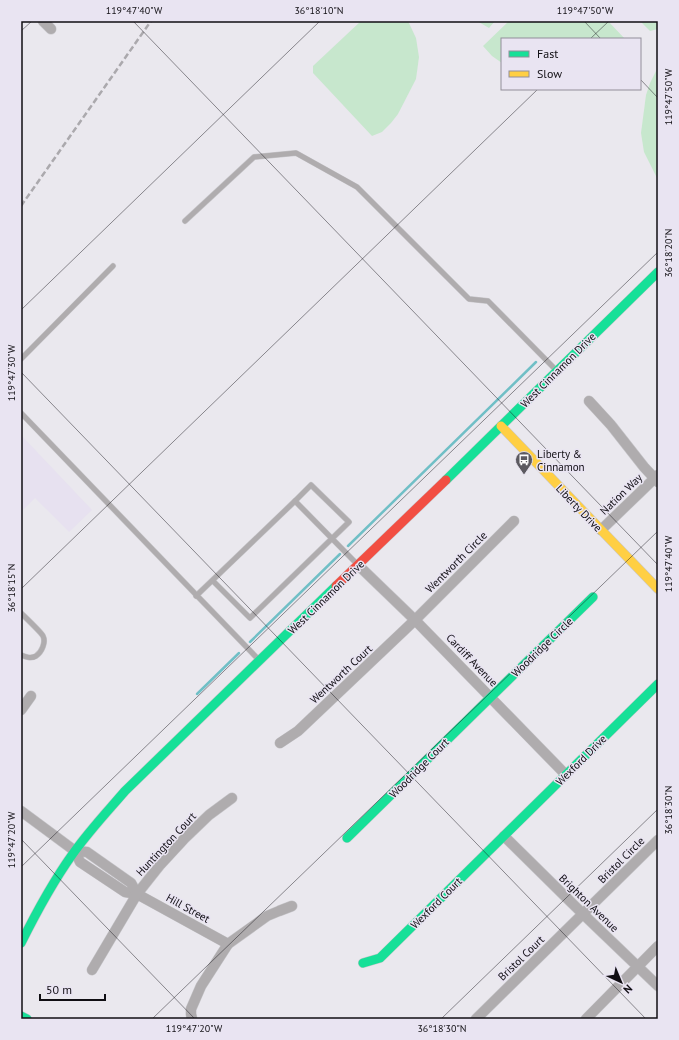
<svg xmlns="http://www.w3.org/2000/svg" width="679" height="1040" font-family="'PT Sans',sans-serif">
<rect width="100%" height="100%" fill="#eae8ee"/>
<path fill="#e7e1f0" d="M 21,435 L 92,510 L 69,532 L 35,498 L 21,512 Z"/>
<g fill="#c7e7cd">
<path d="M 361,21 L 408,21 L 416,38 L 419,57 L 416,79 L 398,114 L 391,123 L 382,132 L 372,136 L 313,73 L 313,66 Z"/>
<path d="M 477,21 L 495,21 L 489,28 Z"/>
<path d="M 509,21 L 608,21 L 625,39 L 502,39 L 502,63 L 492,56 L 483,46 Z"/>
<path d="M 640,21 L 658,21 L 658,29 L 650,31 Z"/>
<path d="M 658,67 L 658,180 L 644,152 L 641,133 L 646,95 L 650,83 Z"/>
</g>
<g fill="none" stroke-linecap="round" stroke-linejoin="round">
<g stroke="#70bfc6" stroke-width="2.5">
<path d="M 348,546 L 536,362"/>
<path d="M 250,642 L 340,554"/>
<path d="M 197,694 L 239,653"/>
</g>
<defs>
<g id="lane">
<path d="M 185,221 L 254,157 L 296,153 L 357,187 L 469,299 L 488,301 L 556,370"/>
<path d="M 21,359 L 113,266"/>
<path d="M 21,413 L 259,660"/>
<path d="M 213,581 L 250,618 L 349,522 L 311,485 L 295,501"/>
<path d="M 196,596 L 295,501 L 357,564"/>
<path d="M 21,613 C 25,617 41,632 43,636 C 46,642 42,652 36,656 C 31,659 26,657 21,655"/>
</g>
<g id="street">
<path d="M 43,21 L 51,29"/>
<path d="M 589,401 L 611,425 L 644,467 L 658,482"/>
<path d="M 601,530 L 658,475"/>
<path d="M 358,565 L 415,620 L 566,775"/>
<path d="M 21,710 L 31,696"/>
<path d="M 280,743 L 298,731 L 415,620 L 514,521"/>
<path d="M 21,811 L 75,851 L 80,862 L 125,892 L 137,894 L 228,944"/>
<path d="M 504,836 L 583,914 L 658,986"/>
<path d="M 75,851 L 87,852 L 131,883 L 137,894"/>
<path d="M 92,970 L 137,894 L 160,865 L 184,839 L 209,815 L 232,798"/>
<path d="M 192,1019 L 191,1014 L 191,1009 L 201,986 L 228,944 L 267,916 L 279,911 L 292,906"/>
<path d="M 476,1019 L 658,840"/>
<path d="M 586,1019 L 658,946"/>
</g>
<g id="fast">
<path d="M 446,480 L 658,272"/>
<path d="M 347,838 L 593,597"/>
<path d="M 21,943 C 36,913 52,883 72,855 C 88,832 107,812 125,791 L 336,586"/>
<path d="M 363,963 L 380,958 L 658,684"/>
<path d="M 21,1016 L 27,1019"/>
</g>
<path id="slow" d="M 501,426 L 658,589"/>
<path id="jam" d="M 336,586 L 446,480"/>
</defs>
<use href="#lane" stroke="#c7c6ca" stroke-width="6"/>
<use href="#street" stroke="#c7c6ca" stroke-width="11"/>
<use href="#fast" stroke="#c7c6ca" stroke-width="10"/>
<use href="#slow" stroke="#c7c6ca" stroke-width="10"/>
<use href="#jam" stroke="#c7c6ca" stroke-width="10"/>
<use href="#lane" stroke="#afacae" stroke-width="5"/>
<use href="#street" stroke="#afacae" stroke-width="10"/>
<use href="#fast" stroke="#16e098" stroke-width="9"/>
<use href="#slow" stroke="#ffcf43" stroke-width="9"/>
<use href="#jam" stroke="#f24e42" stroke-width="9"/>
<path stroke="#aba9ad" stroke-width="2.5" stroke-dasharray="6 3" stroke-linecap="butt" d="M 21,206 L 151,21"/>
</g>
<path fill="none" stroke="#100e13" stroke-width="1" stroke-opacity="0.45" d="M 133,21 L 658,565M 584,21 L 601,39M 21,31 L 32,21M 590,39 L 609,21M 640,79 L 658,98M 21,310 L 320,21M 21,372 L 646,1019M 21,589 L 538,89M 21,839 L 195,1019M 21,867 L 658,252M 152,1019 L 658,531M 441,1019 L 658,809"/>
<defs>
<symbol id="bus-pin" viewBox="-11 -11 22 30"><path d="M0 17L-7.5 6A9.5 9.5 0 1 1 7.5 6Z" fill="#5c5a60" stroke="#e9e4f2"/><path d="M-5-6H5V4H4V6H2V4H-2V6H-4V4H-5ZM-3.5-4V0h7V-4ZM-3.5 1.2v1.5H-2V1.2ZM2 1.2v1.5H3.5V1.2Z" fill="#fff"/></symbol>
</defs>
<g fill-rule="evenodd">
<use href="#bus-pin" x="514" y="450" width="20" height="27"/>
</g>
<g text-anchor="middle" dominant-baseline="central" stroke-width="3" stroke-linejoin="round" paint-order="stroke">
<g font-size="11" fill="#100e13" stroke="#e9e4f2">
<text transform="translate(558 370) rotate(-45)">West Cinnamon Drive</text>
<text transform="translate(621 494) rotate(-44)">Nation Way</text>
<text transform="translate(579 508) rotate(46)">Liberty Drive</text>
<text transform="translate(456 562) rotate(-45)">Wentworth Circle</text>
<text transform="translate(326 597) rotate(-44)">West Cinnamon Drive</text>
<text transform="translate(542 647) rotate(-44)">Woodridge Circle</text>
<text transform="translate(472 660) rotate(46)">Cardiff Avenue</text>
<text transform="translate(341 674) rotate(-43)">Wentworth Court</text>
<text transform="translate(581 760) rotate(-45)">Wexford Drive</text>
<text transform="translate(419 768) rotate(-45)">Woodridge Court</text>
<text transform="translate(166 844) rotate(-47)">Huntington Court</text>
<text transform="translate(621 860) rotate(-45)">Bristol Circle</text>
<text transform="translate(436 903) rotate(-45)">Wexford Court</text>
<text transform="translate(589 903) rotate(44)">Brighton Avenue</text>
<text transform="translate(188 908) rotate(29)">Hill Street</text>
<text transform="translate(521 958) rotate(-44)">Bristol Court</text>
</g>
<g font-size="11" fill="#100e13" stroke="#e9e4f2" text-anchor="start">
<text x="537" y="454">Liberty &amp;<tspan x="537" dy="13">Cinnamon</tspan></text>
</g>
</g>
<rect width="679" height="1040" fill="none" stroke="#e9e4f2" stroke-width="44"/>
<rect x="501" y="38" width="140" height="52" fill="#e9e4f2" stroke="#928e99"/>
<rect x="509" y="51" width="20" height="6" fill="#16e098" stroke="#928e99"/>
<text x="537" y="58" font-size="12" fill="#100e13">Fast</text>
<rect x="509" y="71" width="20" height="6" fill="#ffcf43" stroke="#928e99"/>
<text x="537" y="78" font-size="12" fill="#100e13">Slow</text>
<g transform="translate(621 982) rotate(136)" stroke="#e9e4f2" stroke-width="3" paint-order="stroke">
<path d="M0-3L7 15L0 10L-7 15Z" fill="#100e13"/>
<text y="-6" font-size="11" font-weight="bold" text-anchor="middle" fill="#100e13">N</text>
</g>
<path d="M40 994v6h65v-6" fill="none" stroke="#100e13" stroke-width="2"/>
<text x="46" y="994" font-size="12" fill="#100e13" stroke="#e9e4f2" stroke-width="3" paint-order="stroke">50 m</text>
<rect x="22" y="22" width="635" height="996" fill="none" stroke="#100e13" stroke-width="1.5"/>
<g font-size="10" text-anchor="middle" fill="#100e13">
<text x="134" y="14">119°47'40"W</text>
<text x="319" y="14">36°18'10"N</text>
<text x="585" y="14">119°47'50"W</text>
<text transform="translate(668 97) rotate(-90)" y="4">119°47'50"W</text>
<text transform="translate(668 253) rotate(-90)" y="4">36°18'20"N</text>
<text transform="translate(11 373) rotate(-90)" y="4">119°47'30"W</text>
<text transform="translate(668 564) rotate(-90)" y="4">119°47'40"W</text>
<text transform="translate(11 588) rotate(-90)" y="4">36°18'15"N</text>
<text transform="translate(668 810) rotate(-90)" y="4">36°18'30"N</text>
<text transform="translate(11 840) rotate(-90)" y="4">119°47'20"W</text>
<text x="194" y="1032">119°47'20"W</text>
<text x="442" y="1032">36°18'30"N</text>
</g>
</svg>
